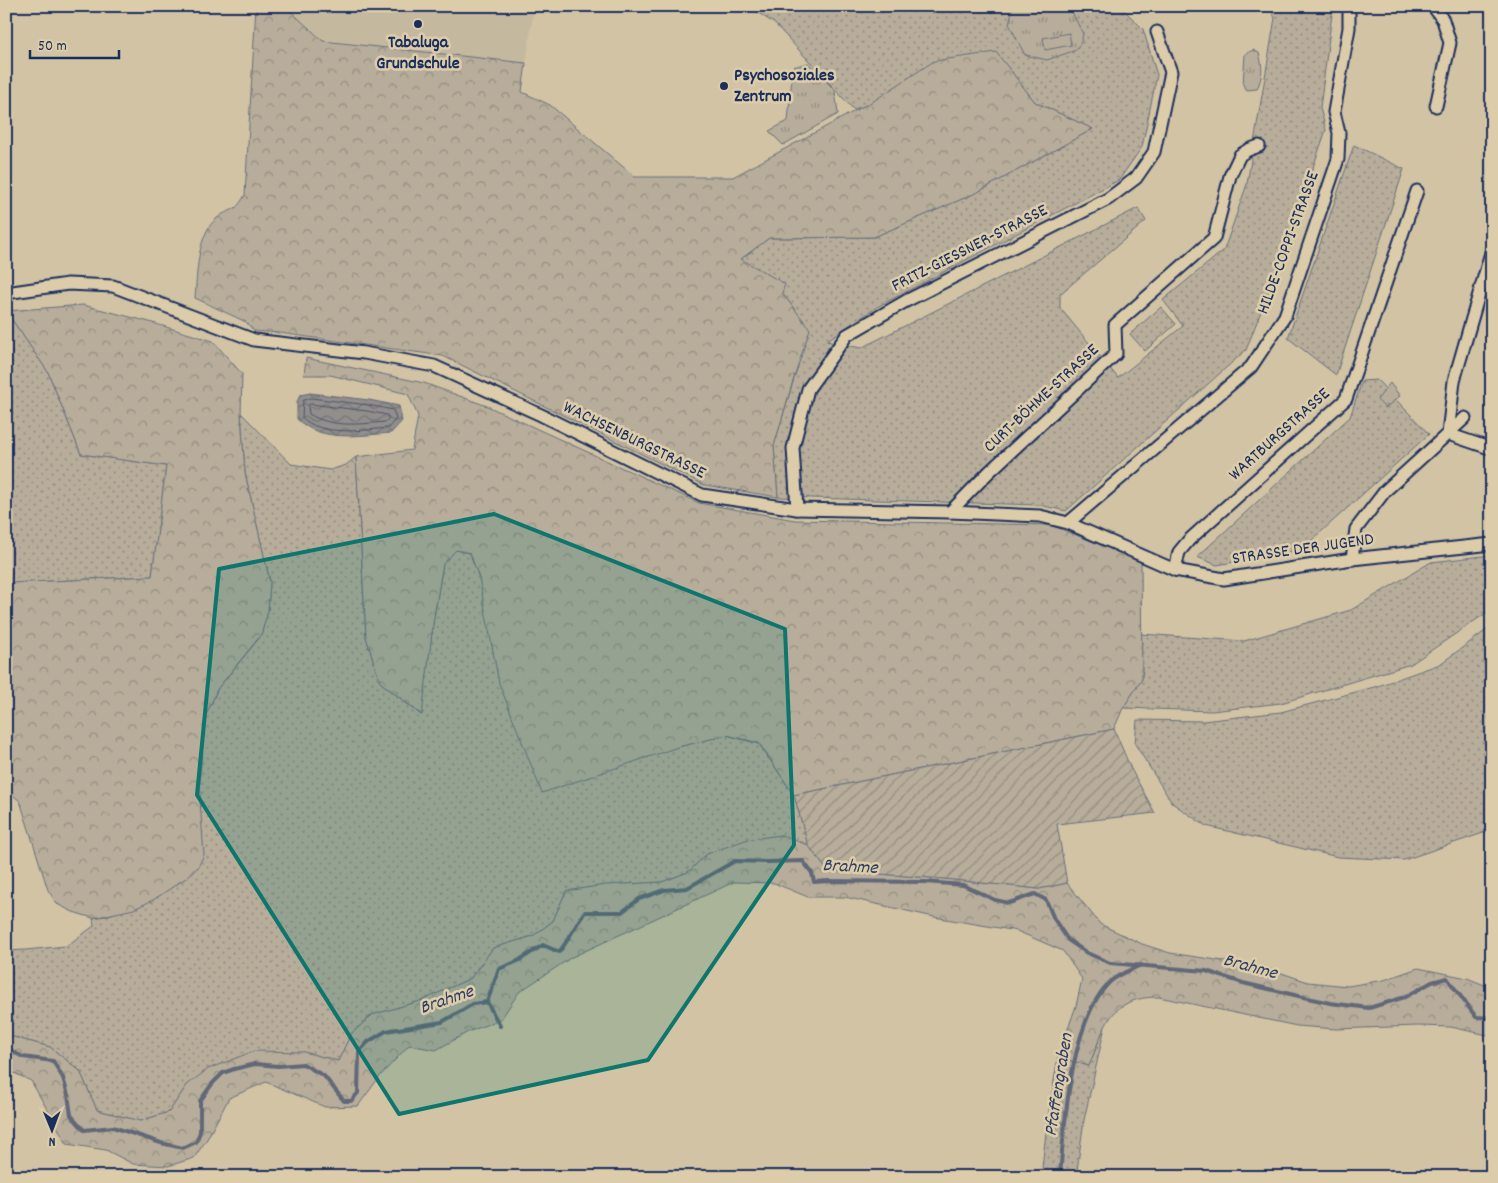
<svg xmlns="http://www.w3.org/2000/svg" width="1498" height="1183" font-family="Dekko,sans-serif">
<defs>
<pattern id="grass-dots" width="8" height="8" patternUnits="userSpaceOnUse" patternTransform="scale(1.25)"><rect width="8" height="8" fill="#b7ad9a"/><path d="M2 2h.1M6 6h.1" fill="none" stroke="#948d81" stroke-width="1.8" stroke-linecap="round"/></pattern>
<pattern id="forest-crowns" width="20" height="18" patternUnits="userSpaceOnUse" patternTransform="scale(1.25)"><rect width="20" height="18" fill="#b7ad9a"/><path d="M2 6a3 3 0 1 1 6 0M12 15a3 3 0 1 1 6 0" fill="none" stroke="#948d81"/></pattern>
<pattern id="park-tufts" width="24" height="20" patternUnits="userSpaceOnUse" patternTransform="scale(1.25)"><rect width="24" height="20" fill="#b7ad9a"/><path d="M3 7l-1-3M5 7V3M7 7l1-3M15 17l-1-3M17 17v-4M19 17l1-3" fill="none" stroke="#948d81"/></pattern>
<pattern id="garden-furrows" width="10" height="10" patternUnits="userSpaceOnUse" patternTransform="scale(1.25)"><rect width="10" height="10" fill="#b7ad9a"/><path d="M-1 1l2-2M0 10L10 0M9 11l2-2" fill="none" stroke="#948d81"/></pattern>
<pattern id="water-waves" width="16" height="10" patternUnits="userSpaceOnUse" patternTransform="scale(1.25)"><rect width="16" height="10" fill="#918e8b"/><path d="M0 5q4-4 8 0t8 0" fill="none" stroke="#767475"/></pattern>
</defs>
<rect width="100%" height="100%" fill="#d1c3a4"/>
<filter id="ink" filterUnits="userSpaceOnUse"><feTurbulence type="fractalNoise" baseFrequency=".02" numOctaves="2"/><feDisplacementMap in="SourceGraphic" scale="10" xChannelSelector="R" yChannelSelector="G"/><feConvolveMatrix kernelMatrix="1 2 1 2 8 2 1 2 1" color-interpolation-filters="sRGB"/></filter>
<g filter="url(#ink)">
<path fill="#c4b89f" d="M 285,6 L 534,6 L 526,63 L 323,41 Z"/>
<g fill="url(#grass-dots)" stroke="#696e7c">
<path d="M 754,6 L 1120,6 L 1143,29 L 1157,75 L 1142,147 L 1119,180 L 877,307 L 826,341 L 861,348 L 1138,208 L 1146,221 L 1060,294 L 1060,308 L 1118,378 L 1183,326 L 1163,300 L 1224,250 L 1247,184 L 1275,18 L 1269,6 L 1333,6 L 1320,108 L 1326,130 L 1280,262 L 1246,350 L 1066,511 L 1039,505 L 778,497 L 774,446 L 809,328 L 782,293 L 740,260 L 769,238 L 874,237 L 976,193 L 1093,129 L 1035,102 L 995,52 L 854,110 L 775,24 L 754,10 Z"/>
<path d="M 1354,145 L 1404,169 L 1336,375 L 1288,338 Z"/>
<path d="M 1161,307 L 1176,324 L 1145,351 L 1130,334 Z"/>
<path d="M 6,311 L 48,372 L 81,454 L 166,466 L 152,576 L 11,583 L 6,560 Z"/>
<path d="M 1377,380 L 1429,434 L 1301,550 L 1217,565 L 1197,557 L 1350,417 L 1362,381 Z"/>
<path d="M 241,413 L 291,464 L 330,470 L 346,465 L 356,457 L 366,637 L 380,682 L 421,715 L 434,617 L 443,563 L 456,550 L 470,553 L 479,578 L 678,747 L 726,735 L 759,744 L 794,795 L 808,845 L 781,835 L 707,854 L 688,872 L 662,882 L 566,891 L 553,921 L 533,936 L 493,948 L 471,978 L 422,1001 L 372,1015 L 351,1034 L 338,1061 L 304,1052 L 187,1085 L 169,1112 L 140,1121 L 97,1110 L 80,1071 L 50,1047 L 6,1035 L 6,951 L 26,950 L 66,946 L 94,926 L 93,918 L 106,916 L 153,900 L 186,878 L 200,801 L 200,773 L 206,715 L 218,688 L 261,636 L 268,609 L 270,582 L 245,473 Z"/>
<path d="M 1492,555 L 1492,609 L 1411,664 L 1281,703 L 1212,711 L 1123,708 L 1142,679 L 1141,634 L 1244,641 L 1351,610 L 1431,562 Z"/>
<path d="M 1492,626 L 1492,830 L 1404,860 L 1338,857 L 1206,826 L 1172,803 L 1135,744 L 1137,720 L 1203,721 L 1281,712 L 1378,686 L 1440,664 Z"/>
<path d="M 1106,1022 L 1084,1120 L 1076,1177 L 1041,1177 L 1047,1123 L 1058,1057 L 1089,1066 Z"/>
</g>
<g fill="url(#forest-crowns)" stroke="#696e7c">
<path d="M 256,6 L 285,6 L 323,41 L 526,63 L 522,92 L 550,105 L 635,177 L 733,177 L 875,100 L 934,61 L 996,52 L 1035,102 L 1093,129 L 976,193 L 874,237 L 769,238 L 741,259 L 785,284 L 782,293 L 810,329 L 792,384 L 774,446 L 778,497 L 704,485 L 443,356 L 280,333 L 254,331 L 246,322 L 195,298 C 197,275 197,235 216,219 C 230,207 234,215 245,195 Z"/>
<path d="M 83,305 L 146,321 L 213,341 L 242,374 L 241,414 L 245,473 L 270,582 L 268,611 L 261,635 L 218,688 L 206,715 L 200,773 L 200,801 L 204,855 L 198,867 L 186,878 L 153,900 L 134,909 L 93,918 L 73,912 L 57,904 L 48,890 L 20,801 L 9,792 L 6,792 L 6,560 L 11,583 L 152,576 L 166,466 L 81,454 L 48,372 L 6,311 Z"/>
<path d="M 306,358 L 424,383 L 487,406 L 699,503 L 795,520 L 1051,525 L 1141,561 L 1142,679 L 1123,708 L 1114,729 L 794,795 L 759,743 L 727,735 L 678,747 L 542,793 L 499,683 L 479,578 L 470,553 L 456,550 L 443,564 L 434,617 L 422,715 L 380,682 L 366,637 L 356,457 L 412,450 L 418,416 L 408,394 L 330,375 L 304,375 Z"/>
<path d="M 781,835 L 808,845 L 827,870 L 945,879 L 1039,889 L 1067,883 L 1100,924 L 1142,944 L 1170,953 L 1264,967 L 1308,982 L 1348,986 L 1384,980 L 1418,968 L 1467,978 L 1492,988 L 1492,1036 L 1451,1027 L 1418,1026 L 1336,1029 L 1297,1026 L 1159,997 C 1109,997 1105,1026 1089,1066 L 1058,1057 L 1076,1006 L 1082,979 L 1063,951 L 1017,931 L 934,917 L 845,897 L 808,897 L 774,883 L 734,882 L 572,957 L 519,992 L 501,1019 L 468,1032 L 436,1050 L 409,1045 L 380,1076 L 358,1106 L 325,1107 L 266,1082 L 229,1098 L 207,1139 L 194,1158 L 168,1166 L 133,1164 L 106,1150 L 67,1144 L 31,1081 L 6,1069 L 6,1035 L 50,1047 L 80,1071 L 97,1110 L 140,1121 L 169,1112 L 187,1085 L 208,1069 L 254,1051 L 304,1052 L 338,1061 L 351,1034 L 372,1015 L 423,1000 L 471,978 L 493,948 L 533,936 L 553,921 L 566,891 L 605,885 L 662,882 L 688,872 L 707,854 L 745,840 Z"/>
</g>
<g fill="url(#park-tufts)" stroke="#696e7c">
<path d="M 1013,6 L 1069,6 L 1083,34 L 1081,42 L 1076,50 L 1047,60 L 1025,55 L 1009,24 Z"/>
<path d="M 1253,50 L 1259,53 C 1263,67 1263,76 1257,89 L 1247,90 L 1243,85 L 1245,54 Z"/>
<path d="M 808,63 L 835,90 L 838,114 L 783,145 L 769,131 L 788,121 L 793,67 Z"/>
<path d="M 1390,383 L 1400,396 L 1385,408 L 1377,400 Z"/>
</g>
<path fill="url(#garden-furrows)" stroke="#696e7c" d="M 1114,729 L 1131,769 L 1155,813 L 1057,824 L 1067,883 L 1039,889 L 945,879 L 827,870 L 808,845 L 794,795 Z"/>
<path fill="#b7ad9a" stroke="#696e7c" d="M 1069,33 L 1071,45 L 1045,50 L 1043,38 Z"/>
<path fill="url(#water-waves)" stroke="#626879" d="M 310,393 L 369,400 L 399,406 L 402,421 L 391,433 C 361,435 321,443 297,419 L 297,402 L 300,395 Z"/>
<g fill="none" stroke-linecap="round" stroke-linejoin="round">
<g stroke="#4a5570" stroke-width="1">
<path d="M 311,398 L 368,405 L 393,410 L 396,419 L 388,428 C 364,430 320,437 302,417 L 303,401 Z"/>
<path d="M 310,404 L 367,411 L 387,415 L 389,418 L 385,422 C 359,424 332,428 309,414 L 308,406 Z"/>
</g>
<g stroke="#626879" stroke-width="4">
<path d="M 487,1002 L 500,1026"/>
<path d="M 6,1048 L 23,1057 L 53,1061 L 63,1078 L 68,1095 L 71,1115 L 84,1130 L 113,1127 L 161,1143 L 183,1148 L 196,1142 L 200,1132 L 200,1101 L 212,1084 L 223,1073 L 234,1069 L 255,1064 L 278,1066 L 303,1064 L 324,1076 L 344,1101 L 351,1101 L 358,1093 L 359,1052 L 368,1042 L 386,1031 L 442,1022 L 473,1004 L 487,1002 L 499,969 L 518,961 L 543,945 L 559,952 C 569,940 575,925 585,912 L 622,912 L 639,899 L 664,890 L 687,888 L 735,861 L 767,862 L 803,861 L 812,873 L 814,882 L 829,881 L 925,882 L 963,885 L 995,900 L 1009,903 L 1035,894 L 1046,900 L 1054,919 L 1068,940 L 1087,953 L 1110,963 L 1206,971 L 1243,983 L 1303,997 L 1330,1003 L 1369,1008 L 1405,997 L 1432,982 L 1447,978 L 1476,1017 L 1492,1018"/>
<path d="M 1060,1177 C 1064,1124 1071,1017 1111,981 C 1119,974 1131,970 1141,965"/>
</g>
<defs>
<g id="minor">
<path d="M 1433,6 L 1443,20 L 1450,43 L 1436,106"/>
<path d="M 1492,249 L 1454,381 L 1448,434 L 1492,449"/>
<path d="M 6,293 L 68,284 L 113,286 L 254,340 L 364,353 L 434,366 L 541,415 L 702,495 L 797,509 L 950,512 L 1040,516 L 1068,523 L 1175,570 L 1224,579 L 1352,559 L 1492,544"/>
<path d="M 797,509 L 793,448 L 808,389 L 847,335 L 906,301 L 1108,199 L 1136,178 L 1154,152 L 1171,72 L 1157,32"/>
<path d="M 950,512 L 989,472 L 1116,354 L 1115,325 L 1214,238 L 1230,176 L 1240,155 L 1248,150 L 1259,146"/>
<path d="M 1068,523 L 1251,367 L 1285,316 L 1338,159 L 1339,133 L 1334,112 L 1349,28 L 1349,6"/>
<path d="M 1352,559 L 1356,529 L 1385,491 L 1465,418"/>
<path d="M 1175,570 L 1179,552 L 1189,540 L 1346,399 L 1417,191"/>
</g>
</defs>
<use href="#minor" stroke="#1b2f5e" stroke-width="15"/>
<use href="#minor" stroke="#ddcca9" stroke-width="11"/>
</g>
</g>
<path fill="#0f766e" fill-opacity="0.2" stroke="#0f766e" stroke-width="4" stroke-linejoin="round" d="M 494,514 L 785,629 L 794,845 L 648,1060 L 399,1114 L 197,795 L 219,569 Z"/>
<g fill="#1b2f5e" stroke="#ddcca9" stroke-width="2">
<circle cx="418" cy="24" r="5"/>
<circle cx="724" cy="86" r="5"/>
</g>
<g text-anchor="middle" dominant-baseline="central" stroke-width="5" stroke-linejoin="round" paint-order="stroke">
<g font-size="18" font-weight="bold" fill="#1b2f5e" stroke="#ddcca9">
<text x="418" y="43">Tabaluga<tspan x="418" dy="21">Grundschule</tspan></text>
<text x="734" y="76" text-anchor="start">Psychosoziales<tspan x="734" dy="21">Zentrum</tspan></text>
</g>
<g font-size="18" fill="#1b2f5e" stroke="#ddcca9">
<text transform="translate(1289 243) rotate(-70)">HILDE-COPPI-STRASSE</text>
<text transform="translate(970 249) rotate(-27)">FRITZ-GIESSNER-STRASSE</text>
<text transform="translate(1042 399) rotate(-43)">CURT-BÖHME-STRASSE</text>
<text transform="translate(1280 435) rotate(-42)">WARTBURGSTRASSE</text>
<text transform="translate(634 441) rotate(26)">WACHSENBURGSTRASSE</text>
<text transform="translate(1303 550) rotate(-8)">STRASSE DER JUGEND</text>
</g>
<g font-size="19" font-style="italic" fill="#2d3d65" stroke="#ddcca9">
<text transform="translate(850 868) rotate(3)">Brahme</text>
<text transform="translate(1250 968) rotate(15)">Brahme</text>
<text transform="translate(447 1001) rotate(-19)">Brahme</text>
<text transform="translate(1060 1085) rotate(-81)">Pfaffengraben</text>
</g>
</g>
<rect width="1498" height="1183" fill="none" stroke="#ddcca9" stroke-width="25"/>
<rect x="12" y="12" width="1473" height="1158" fill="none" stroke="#1b2f5e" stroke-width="2" filter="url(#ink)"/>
<g transform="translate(52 1130) rotate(179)" stroke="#ddcca9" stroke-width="4" paint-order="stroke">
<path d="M0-4L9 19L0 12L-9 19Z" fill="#1b2f5e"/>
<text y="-8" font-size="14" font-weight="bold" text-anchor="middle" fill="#1b2f5e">N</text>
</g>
<path d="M30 50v8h89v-8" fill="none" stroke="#1b2f5e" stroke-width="2.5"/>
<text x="38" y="50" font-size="15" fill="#1b2f5e" stroke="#ddcca9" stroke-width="4" paint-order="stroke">50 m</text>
</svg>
